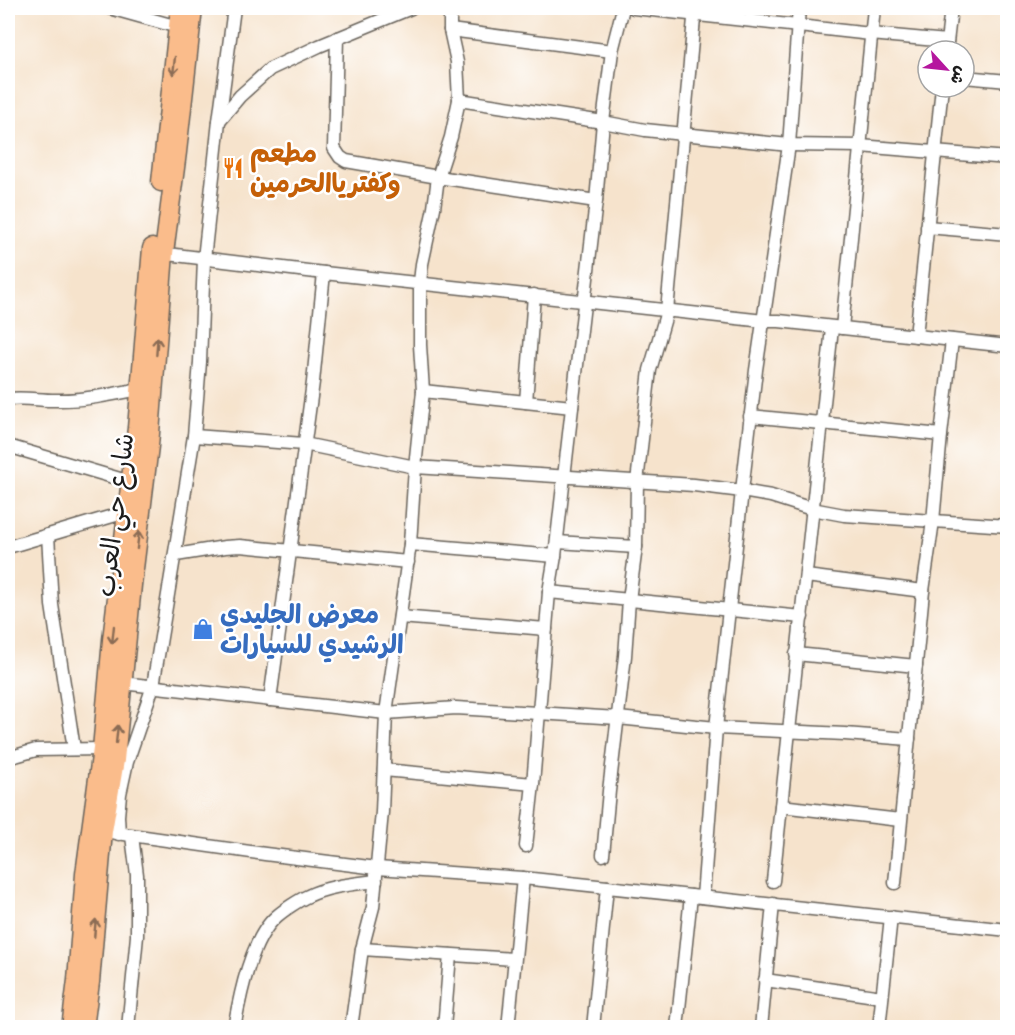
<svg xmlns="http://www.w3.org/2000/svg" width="1015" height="1035" font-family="Caveat,'Playpen Sans Arabic',sans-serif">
<rect width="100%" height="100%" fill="#fff"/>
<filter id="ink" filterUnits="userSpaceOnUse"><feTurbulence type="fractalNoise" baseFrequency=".0167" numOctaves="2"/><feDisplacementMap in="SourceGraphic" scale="12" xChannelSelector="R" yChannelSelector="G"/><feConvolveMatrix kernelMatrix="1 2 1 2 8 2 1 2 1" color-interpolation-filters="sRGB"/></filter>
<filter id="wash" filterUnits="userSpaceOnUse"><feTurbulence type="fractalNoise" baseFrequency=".008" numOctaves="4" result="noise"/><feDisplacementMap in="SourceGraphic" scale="24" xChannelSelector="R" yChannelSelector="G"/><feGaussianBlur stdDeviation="1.35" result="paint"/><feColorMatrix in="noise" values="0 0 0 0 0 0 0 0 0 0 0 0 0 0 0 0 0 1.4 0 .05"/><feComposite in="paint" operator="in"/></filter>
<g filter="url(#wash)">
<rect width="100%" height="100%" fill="#f6e3cc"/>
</g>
<g filter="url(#ink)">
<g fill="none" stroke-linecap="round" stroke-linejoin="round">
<defs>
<g id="street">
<path d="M 110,8 L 178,27"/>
<path d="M 634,8 L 871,34 L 947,41"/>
<path d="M 450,30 L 612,51"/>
<path d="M 337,38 L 334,148 L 340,157 L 346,161 L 438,177 L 596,201"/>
<path d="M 946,51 L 951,8"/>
<path d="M 964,77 L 1008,81"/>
<path d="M 459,100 L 603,122 L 645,130 L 740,140 L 789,145 L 860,146 L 1008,158"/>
<path d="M 219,121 L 240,96 L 270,69 L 319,46 L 411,8"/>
<path d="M 927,227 L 1008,234"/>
<path d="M 159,253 L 324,273 L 764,321 L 779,321 L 1008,346"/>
<path d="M 842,328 L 874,8"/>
<path d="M 916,336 L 942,87"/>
<path d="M 423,391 L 572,407"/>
<path d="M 8,399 C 24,397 39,400 55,400 C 81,401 115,394 140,389"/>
<path d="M 526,402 L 534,295"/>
<path d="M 750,416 L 941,435"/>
<path d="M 194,436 L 304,444 L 415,467 L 694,485 L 742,491 L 771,496 L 812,509 L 844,515 L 1008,526"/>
<path d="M 8,446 L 130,482"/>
<path d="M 48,535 L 52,605 L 74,749"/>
<path d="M 557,542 L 636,547"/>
<path d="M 410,544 L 555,556"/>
<path d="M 8,547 L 126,512"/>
<path d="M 176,555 L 225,547 L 240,546 L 408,562"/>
<path d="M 806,576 L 923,591"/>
<path d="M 549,592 L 802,617"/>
<path d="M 400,617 L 546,629"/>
<path d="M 796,654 L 916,666"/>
<path d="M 122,683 L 386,713 L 456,708 L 618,718 L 716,728 L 845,734 L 909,739"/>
<path d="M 270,700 L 313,382 L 324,273"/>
<path d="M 8,758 L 36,750 L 102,749"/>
<path d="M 384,770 L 533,784"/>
<path d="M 781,806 L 900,820"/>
<path d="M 103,831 L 265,854 L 377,868 L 523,878 L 1008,930"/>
<path d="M 119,834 L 118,816 L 120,794 L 127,762 L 153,686 L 194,436 L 200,362 L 204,259 L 219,121 L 234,8"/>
<path d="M 526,846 L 533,784 L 549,592 L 555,556 L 564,477 L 596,201 L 603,122 L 612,51 L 623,8"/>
<path d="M 603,855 L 609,791 L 625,656 L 629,600 L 636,547 L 637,482 L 650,370 L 667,311 L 695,8"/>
<path d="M 773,881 L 832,328"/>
<path d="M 895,883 L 923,591 L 933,521 L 941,435 L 952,340"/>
<path d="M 703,897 L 716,728 L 742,491 L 756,370 L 789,145 L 799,8"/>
<path d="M 362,949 L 514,959"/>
<path d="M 765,980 L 882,997"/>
<path d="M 128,1028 L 137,936 L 137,875 L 132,836"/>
<path d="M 234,1028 C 240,995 251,938 277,916 C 284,910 299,900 308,896 C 328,886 354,884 376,881"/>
<path d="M 351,1028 L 362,949 L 373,907 L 382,812 L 386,713 L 410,544 L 415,467 L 423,391 L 420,345 L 420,282 L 422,264 L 434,208 L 438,177 L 451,137 L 459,100 L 457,62 L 450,30 L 450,8"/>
<path d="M 444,1028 L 450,955"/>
<path d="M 508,1028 L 523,878"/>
<path d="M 593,1028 L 607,887"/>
<path d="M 677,1028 L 691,896"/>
<path d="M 761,1028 L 773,904"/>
<path d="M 879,1028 L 891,917"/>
</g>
<g id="primary">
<path d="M 161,182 L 180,8"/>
<path d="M 71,1028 L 77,980 L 85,874 L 102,749 L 112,640 L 137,428 L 152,248"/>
<path d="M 84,1028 L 90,982 L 103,831 L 115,760 L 132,585 L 149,446 L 164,253 L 177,152 L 193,8"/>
</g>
</defs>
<use href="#street" stroke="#68625a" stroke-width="15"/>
<use href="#primary" stroke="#68625a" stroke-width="21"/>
<use href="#street" stroke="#fff" stroke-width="12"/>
<use href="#primary" stroke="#fabc8b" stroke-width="18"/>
</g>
<defs><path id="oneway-shaft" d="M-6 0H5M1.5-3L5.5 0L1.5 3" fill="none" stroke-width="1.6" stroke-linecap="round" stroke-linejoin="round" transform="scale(1.5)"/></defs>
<g stroke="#8b6c54">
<use href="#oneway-shaft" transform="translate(174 66) rotate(96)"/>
<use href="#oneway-shaft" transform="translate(157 346) rotate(-86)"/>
<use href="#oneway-shaft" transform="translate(138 540) rotate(-83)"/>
<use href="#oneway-shaft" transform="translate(113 635) rotate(96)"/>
<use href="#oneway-shaft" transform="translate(117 734) rotate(-84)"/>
<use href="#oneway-shaft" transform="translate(95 928) rotate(-85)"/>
</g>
</g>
<defs>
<symbol id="restaurant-bare" viewBox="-9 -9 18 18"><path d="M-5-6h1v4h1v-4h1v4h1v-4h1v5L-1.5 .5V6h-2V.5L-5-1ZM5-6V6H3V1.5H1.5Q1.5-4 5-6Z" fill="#e8710a" stroke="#fff" stroke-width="2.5" paint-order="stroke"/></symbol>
<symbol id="shop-bare" viewBox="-9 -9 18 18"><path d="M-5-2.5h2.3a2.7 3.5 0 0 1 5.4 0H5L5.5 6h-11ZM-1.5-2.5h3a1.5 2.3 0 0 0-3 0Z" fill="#3f7fe0" stroke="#fff" stroke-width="2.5" paint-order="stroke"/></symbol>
</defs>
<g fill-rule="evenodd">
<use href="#restaurant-bare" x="218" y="153" width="30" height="30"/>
<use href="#shop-bare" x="188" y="614" width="30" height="30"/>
</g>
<g text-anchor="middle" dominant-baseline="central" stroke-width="5" stroke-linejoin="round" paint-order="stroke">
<g font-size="26" font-weight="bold" fill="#c56008" stroke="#fff" text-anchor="start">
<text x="250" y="153">مطعم<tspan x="250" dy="30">وكفترياالحرمين</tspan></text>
</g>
<g font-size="26" fill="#1c1c1c" stroke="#fff">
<text transform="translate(115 515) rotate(-83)">شارع حي العرب</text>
</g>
<g font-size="26" font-weight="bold" fill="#366cbe" stroke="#fff" text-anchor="start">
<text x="220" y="614">معرض الجليدي<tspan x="220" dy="30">الرشيدي للسيارات</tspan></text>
</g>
</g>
<rect width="1015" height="1035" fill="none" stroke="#fff" stroke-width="30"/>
<g transform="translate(946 69) rotate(117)"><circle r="28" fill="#ffffff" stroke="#a4a4a4" stroke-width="1.5"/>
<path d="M0-4.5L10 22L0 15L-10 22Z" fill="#b5179e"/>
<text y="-9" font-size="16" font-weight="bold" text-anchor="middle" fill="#1c1c1c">ش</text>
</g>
</svg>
